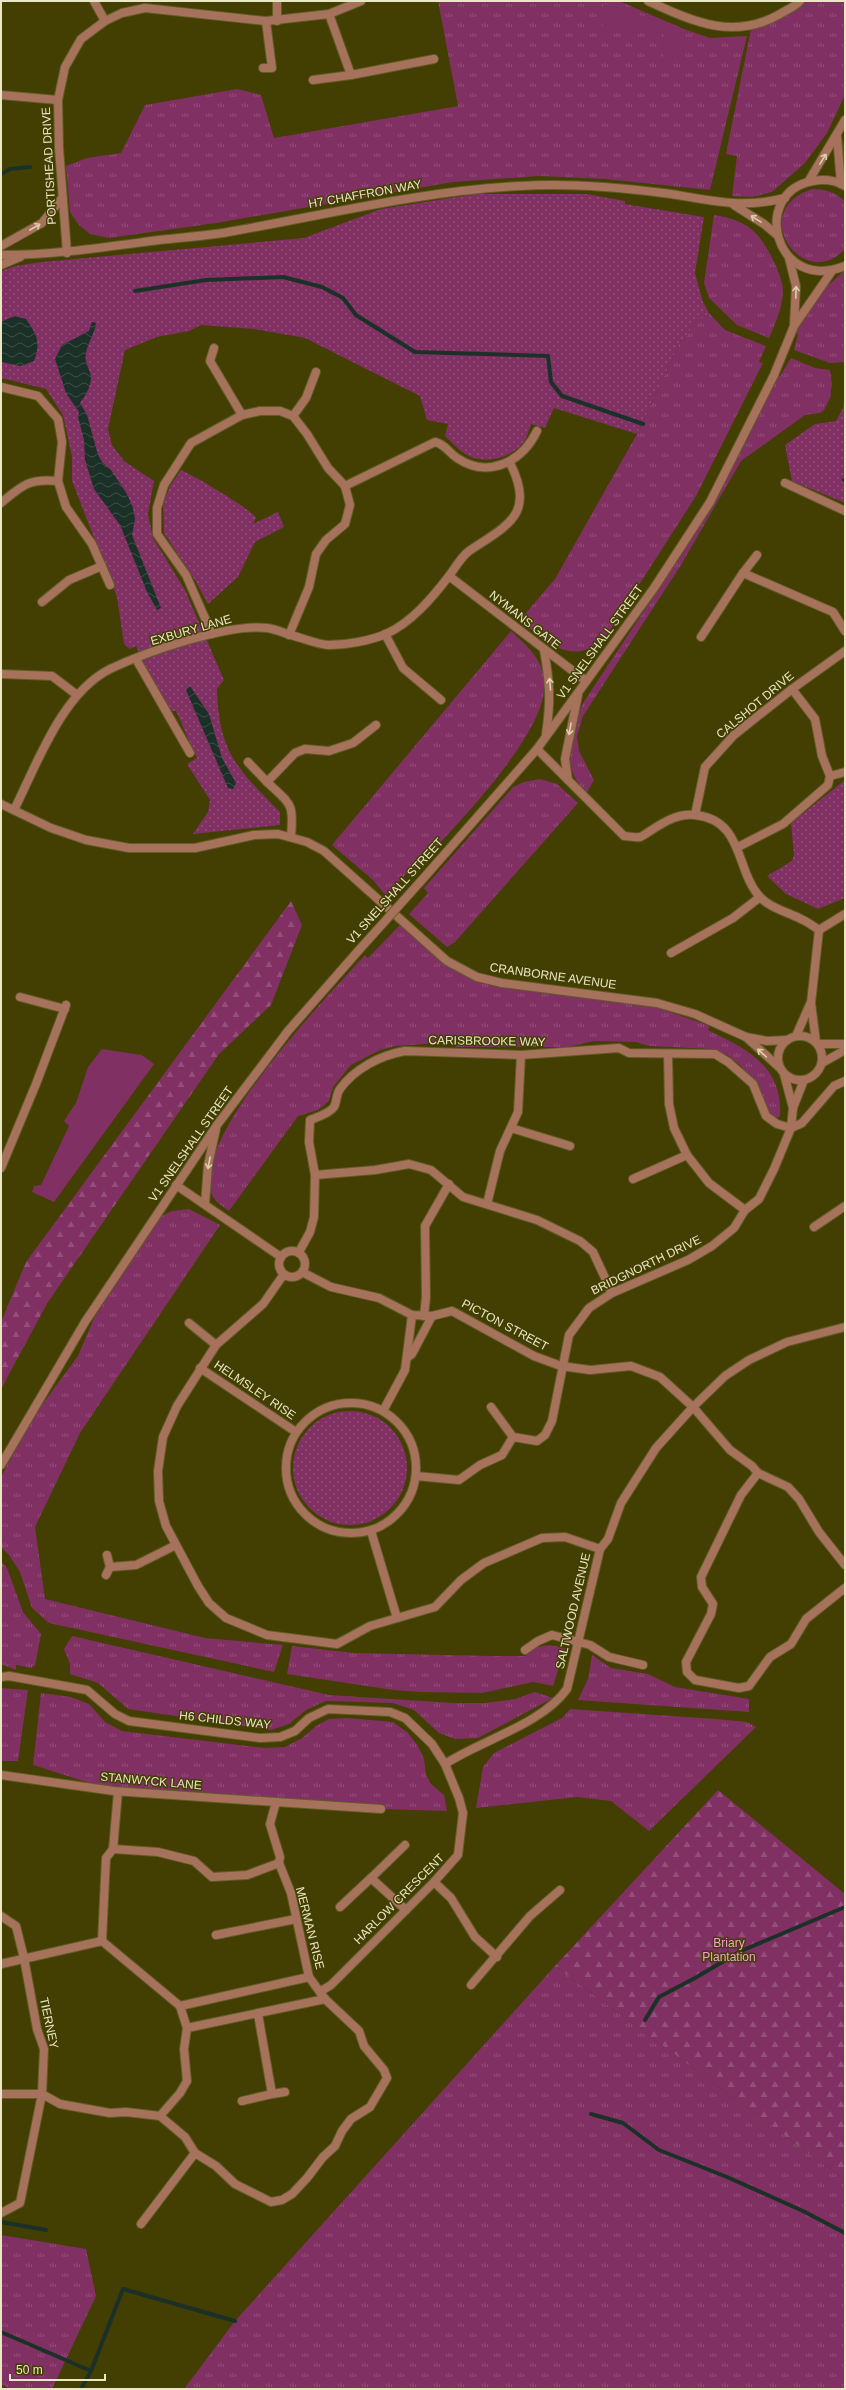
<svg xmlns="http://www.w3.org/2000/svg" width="846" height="2390" font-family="Helvetica,sans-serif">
<defs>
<pattern id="grass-tufts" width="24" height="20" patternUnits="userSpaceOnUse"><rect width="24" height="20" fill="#813064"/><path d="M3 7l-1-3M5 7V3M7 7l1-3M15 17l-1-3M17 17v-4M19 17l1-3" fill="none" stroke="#934e79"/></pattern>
<pattern id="forest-firs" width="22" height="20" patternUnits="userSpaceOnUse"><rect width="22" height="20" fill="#813064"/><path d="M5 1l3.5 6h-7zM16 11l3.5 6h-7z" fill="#934e79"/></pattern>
<pattern id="park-dots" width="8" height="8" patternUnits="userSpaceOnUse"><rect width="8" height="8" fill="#813064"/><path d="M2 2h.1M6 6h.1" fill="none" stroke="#934e79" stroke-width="1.8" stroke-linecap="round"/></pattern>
<pattern id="water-waves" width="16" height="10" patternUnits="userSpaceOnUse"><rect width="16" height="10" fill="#1b3127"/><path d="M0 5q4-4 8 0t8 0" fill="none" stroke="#3c4f45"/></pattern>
</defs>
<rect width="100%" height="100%" fill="#433e02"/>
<g fill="url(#grass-tufts)">
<path d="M 438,1 L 619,1 L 684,29 L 710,38 L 747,36 L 710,190 L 605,179 L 539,176 L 453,182 L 216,223 L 109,238 L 90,234 L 79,225 L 70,212 L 66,166 L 87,158 L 121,153 L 145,105 L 237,89 L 261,95 L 274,138 L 458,106 Z"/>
<path d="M 806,1 L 845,1 L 845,95 L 827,133 L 805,163 L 772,192 L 752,197 L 732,196 L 737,156 L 726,154 L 751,29 L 796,8 Z"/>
<path d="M 845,136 L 845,172 C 840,159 841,149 845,136 Z"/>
<path d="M 812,189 C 826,189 834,192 845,201 L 845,249 C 804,294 745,211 812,189 Z"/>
<path d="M 714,215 C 727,217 740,220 751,229 C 764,238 783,275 783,291 C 782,308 776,323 769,338 L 737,325 L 709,298 L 704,283 Z"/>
<path d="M 845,270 L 845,362 L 830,363 L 794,350 L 798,334 L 794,331 L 822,291 Z"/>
<path d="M 709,313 L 725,330 L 766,346 L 759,362 L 763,363 L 696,496 L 605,638 C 571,668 549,642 519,621 L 555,579 L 637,434 L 680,342 L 686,337 L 694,324 Z"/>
<path d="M 791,358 L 815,368 L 830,370 L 832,384 L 830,398 L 824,410 L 820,413 L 805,415 L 741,461 L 681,565 L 583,716 L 577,736 L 579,751 L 594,780 L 586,794 C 560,764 569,737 583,703 L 653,597 L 698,524 L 776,374 L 780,376 Z"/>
<path d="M 511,631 C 526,645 540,656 544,677 C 554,731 445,836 410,875 L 407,873 L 386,896 L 373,880 L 332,845 Z"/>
<path d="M 540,779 L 557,784 L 578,803 L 455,942 L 447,947 L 409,914 L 428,893 L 424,888 L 513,787 L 524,782 Z"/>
<path d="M 400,925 C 431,952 449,971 490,985 L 656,1007 L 710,1026 L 708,1030 C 747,1049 783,1066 780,1116 L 777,1118 L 768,1112 L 757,1088 L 758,1085 L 740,1065 L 727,1055 L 711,1049 L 649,1046 L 636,1042 L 594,1041 L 568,1047 L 456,1047 L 453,1044 L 439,1043 L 396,1046 L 380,1050 L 351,1065 L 333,1087 L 329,1101 L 318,1110 L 298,1116 L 229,1211 C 223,1207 217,1203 213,1197 C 186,1141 329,995 365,955 L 368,958 Z"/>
<path d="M 189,1209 L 220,1225 L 80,1433 L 35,1527 L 45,1599 L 205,1638 L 283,1645 L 274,1672 L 49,1623 L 32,1608 L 20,1572 L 9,1555 L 1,1547 L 1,1477 L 15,1450 L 41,1406 L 78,1356 L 94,1318 L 145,1237 L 160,1217 L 172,1211 Z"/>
<path d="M 1,1561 L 7,1568 L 23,1612 L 41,1634 L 35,1666 L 33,1666 L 32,1668 L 16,1665 L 16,1670 L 1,1664 Z"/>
<path d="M 72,1636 L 329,1695 L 453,1703 L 485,1703 L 515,1699 L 535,1692 L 553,1698 L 478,1738 L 455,1739 L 439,1733 L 414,1710 L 393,1703 L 326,1701 L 306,1710 L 289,1724 L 271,1730 L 128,1709 L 98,1683 L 70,1674 L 70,1664 L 64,1649 Z"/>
<path d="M 549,1645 L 565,1648 L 553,1686 L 533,1682 L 482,1693 L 421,1692 L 393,1690 L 287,1674 L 292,1646 L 354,1653 L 493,1656 L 525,1656 L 537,1647 Z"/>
<path d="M 592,1655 L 611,1668 L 648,1674 L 675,1687 L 749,1699 L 749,1712 L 578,1700 L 588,1679 Z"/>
<path d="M 1,1688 L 28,1690 L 18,1761 L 1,1761 Z"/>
<path d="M 41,1693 L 71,1697 L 89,1704 L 105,1722 L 122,1731 L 265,1748 L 285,1747 L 302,1738 L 316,1726 L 329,1719 L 348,1718 L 393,1722 L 408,1733 L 418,1746 L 424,1759 L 426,1775 L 431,1784 L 444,1795 L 447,1811 L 381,1809 L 118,1792 L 33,1765 Z"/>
<path d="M 570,1709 L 716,1719 L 747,1722 L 756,1727 L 649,1831 L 611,1801 L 577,1797 L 476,1808 L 483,1767 L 494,1753 L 562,1718 Z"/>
<path d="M 555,1966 L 845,2180 L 845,2389 L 184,2389 L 235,2321 Z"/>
<path d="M 1,2235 L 86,2249 L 96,2296 L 52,2389 L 10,2389 L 1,2384 Z"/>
</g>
<g fill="url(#forest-firs)">
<path d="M 291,901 L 302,925 L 271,1005 L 219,1054 L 48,1302 L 1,1389 L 1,1322 L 26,1262 Z"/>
<path d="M 718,1790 L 845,1894 L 845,2180 L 555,1966 Z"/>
</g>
<g fill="url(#park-dots)">
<path d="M 476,194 L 586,194 L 625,201 L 625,204 L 704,217 L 695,273 L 703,302 L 709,313 L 694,324 L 686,337 L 680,342 L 637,434 L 554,408 L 545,428 L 531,424 C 529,430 527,437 524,442 C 511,458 485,465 467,455 C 459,451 452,442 445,436 L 448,424 L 427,420 L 420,396 L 305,338 L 254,329 L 201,325 L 189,331 L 157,337 L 125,350 L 108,429 L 112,445 L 124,461 L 154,481 L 148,514 L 153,538 L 185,590 L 224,680 L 217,689 C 219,754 238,769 280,812 L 280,825 L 193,834 L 208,812 L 210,800 L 187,764 L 197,758 C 188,742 184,727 176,711 L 171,711 L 150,676 L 136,646 L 130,649 L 124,644 L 117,597 L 72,481 L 72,457 L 63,415 L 46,389 L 1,378 L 1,271 L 15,266 L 42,262 L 304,238 L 381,209 Z"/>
<path d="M 845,392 L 845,503 L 792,481 L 785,445 L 815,424 L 836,421 L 843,408 Z"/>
<path d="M 181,470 C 193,475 251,509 256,518 L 253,524 L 278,512 L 284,527 L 255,542 L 238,577 L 208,604 L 196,582 L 164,533 L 163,504 L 170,486 Z"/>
<path d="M 845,780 L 845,898 L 818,909 L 786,894 L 767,876 L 792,861 L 794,855 L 791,823 Z"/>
<circle cx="350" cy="1468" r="57"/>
</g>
<g fill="#813064">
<path d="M 604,4 L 684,29 L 682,63 L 663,64 L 664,33 L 603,31 L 601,10 Z"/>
<path d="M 102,1049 L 142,1055 L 154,1064 L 54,1202 L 32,1192 L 34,1186 L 41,1185 L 69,1126 L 64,1121 L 76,1103 L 88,1067 Z"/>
</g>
<g fill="url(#water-waves)">
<path d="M 14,316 L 26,319 C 37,335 41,342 34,361 L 21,366 L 1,362 L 1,322 Z"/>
<path d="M 92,322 L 96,323 C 95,333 88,342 86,353 C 84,364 90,368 91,377 C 91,387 85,396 80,403 L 87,415 L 98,455 L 103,463 L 111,470 L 127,494 L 133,508 L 135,519 L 132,535 L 161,608 L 157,610 L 147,592 L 120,525 L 94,489 L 85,460 L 84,440 L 78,417 L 79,412 L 66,393 L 55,359 L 62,345 L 89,331 Z"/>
<path d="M 190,686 L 209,714 L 222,758 L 236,783 L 233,789 L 228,788 L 186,690 Z"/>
</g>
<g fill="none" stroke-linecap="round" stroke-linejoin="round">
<g stroke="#1b3127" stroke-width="4">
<path d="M 1,174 L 10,169 L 30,167"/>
<path d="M 135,291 L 206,280 L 283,277 L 322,287 L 343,298 L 356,315 L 415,352 L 548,356 L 551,382 L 562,396 L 643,424"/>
<path d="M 844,480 L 845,480"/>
<path d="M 645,2020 L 659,1997 L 695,1978 L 741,1951 L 845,1907"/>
<path d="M 591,2114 L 623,2123 L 659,2150 L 727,2177 L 803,2211 L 845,2233"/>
<path d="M 1,2222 L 46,2230"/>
<path d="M 1,2332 L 91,2371"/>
<path d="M 81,2389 L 91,2371 L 123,2289 L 235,2321"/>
</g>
<defs>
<g id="minor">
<path d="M 94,1 L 105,21"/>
<path d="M 277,1 L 277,21"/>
<path d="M 648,1 C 692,21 733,41 780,14 C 786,10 795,7 800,1"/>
<path d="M 329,14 L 351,75 L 434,59"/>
<path d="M 263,68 L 272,68 L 266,21"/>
<path d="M 313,80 L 351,75"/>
<path d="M 1,95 L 58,100"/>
<path d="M 67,253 L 59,148 L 58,100 L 65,67 L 81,39 L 105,21 L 122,13 L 145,8 L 266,21 L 329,14 L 361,1"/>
<path d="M 214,348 L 210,361 L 242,415"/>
<path d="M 1,387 L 38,396 L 58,419 L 62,442 L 58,481 C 30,478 22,485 1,503"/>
<path d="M 293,416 L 306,398 L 316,372"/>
<path d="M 58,481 L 66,507 L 92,544 L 110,585"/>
<path d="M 785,483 L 845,511"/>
<path d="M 345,486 L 435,442 C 445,444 448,452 457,458 C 488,479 522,462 537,431"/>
<path d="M 743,573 L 833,612 L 845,631"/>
<path d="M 449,576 L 586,681"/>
<path d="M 42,602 L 69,580 L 102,566"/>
<path d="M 212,634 L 186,575 L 157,534 L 157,508 L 164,485 L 191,443 L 242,415 L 260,411 L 280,411 L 293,416 L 307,434 L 328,468 L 345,486 L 350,505 L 345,524 L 326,540 L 316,554 L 309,587 L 289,635"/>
<path d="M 385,634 L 403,668 L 441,700"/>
<path d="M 701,637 L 743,573 L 757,555"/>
<path d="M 136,659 L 190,753"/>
<path d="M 1,674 L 52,676 L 77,695"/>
<path d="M 537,749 L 624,836 C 629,836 635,838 640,837 C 643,836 647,833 650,831 C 664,822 678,813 695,815 C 745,820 735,872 761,898 C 772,909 788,912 801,919 C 808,922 813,926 819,930 L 811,1003 L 816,1042"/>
<path d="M 248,762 L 267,782"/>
<path d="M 830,776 L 845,772"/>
<path d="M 1,804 L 51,828 L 86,840 L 129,848 L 195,848 L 254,835 L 278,834 L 307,842 L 324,851 L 447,961 L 477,977 L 502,983 L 657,1003 L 695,1014 L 746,1037 L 767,1041 L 787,1040"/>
<path d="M 14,810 C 37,764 62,693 110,669 C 146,652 228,623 267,628 C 276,629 286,634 294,636 C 305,639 317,644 328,645 C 346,645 369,641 386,634 C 412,622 432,598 449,576 C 455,568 461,557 469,551 C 508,525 536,514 510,463"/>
<path d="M 695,815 L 705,767 L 734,735 L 792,689 L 845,651"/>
<path d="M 291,837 C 294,802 291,805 267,782 L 295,753 L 305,749 L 329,751 L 353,743 L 376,725"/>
<path d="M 738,847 L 783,824 L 828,785 L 830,776 L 822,756 L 815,719 L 792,689"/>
<path d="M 819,930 L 845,914"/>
<path d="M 671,953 L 733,918 L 760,897"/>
<path d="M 20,997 L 65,1009"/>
<circle cx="800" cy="1058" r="22"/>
<path d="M 796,1036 L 810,1004"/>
<path d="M 746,1037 L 780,1068"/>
<path d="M 818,1044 L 845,1044"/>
<path d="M 668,1054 L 669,1104 L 674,1128 L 687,1155 L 709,1183 L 745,1210"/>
<path d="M 822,1063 L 845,1050"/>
<path d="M 784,1074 L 793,1108"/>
<path d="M 511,1128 L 570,1146"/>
<path d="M 1,1168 L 36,1084 L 66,1005"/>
<path d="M 315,1175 L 375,1170 L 409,1164 L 431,1170 L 463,1197 L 537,1220 L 580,1241 L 593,1252 L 612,1293"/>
<path d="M 633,1179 L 687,1155"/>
<path d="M 176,1185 L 281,1257"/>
<path d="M 487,1204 L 500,1151 L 518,1112 L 521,1055"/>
<path d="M 814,1227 L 845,1206"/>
<circle cx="292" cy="1264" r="13"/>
<path d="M 299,1252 L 310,1232 L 314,1217 L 315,1175 L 309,1142 L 310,1120 C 317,1117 329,1114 334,1107 C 337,1102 336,1094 340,1089 C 354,1069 381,1055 405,1051 L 521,1055 L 619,1048 L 629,1053 L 715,1054 L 728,1062 L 753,1084 L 766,1116 L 777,1124 L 791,1128 L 802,1123 L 834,1086 L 845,1081"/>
<path d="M 302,1272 L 331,1287 L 379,1298 L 412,1315 L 432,1316 L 452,1311 L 534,1356 L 561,1366 L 590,1370 L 631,1366 L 660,1377 L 693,1407 L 730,1450 L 752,1466 L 758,1473 L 788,1487 L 799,1499 L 819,1532 L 845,1565"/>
<path d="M 284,1274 L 263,1304 L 216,1345 L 177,1406 L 163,1437 L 158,1471 L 159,1501 L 166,1526 L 198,1586 L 209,1603 L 226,1618 L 267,1635 L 337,1644 L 370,1626 L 435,1607 L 461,1580 L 484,1563 L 542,1538 L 565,1537 L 600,1549"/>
<path d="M 424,1316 L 426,1297 L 425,1226 L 449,1184"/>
<path d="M 189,1323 L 216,1345"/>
<path d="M 407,1358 L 412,1354 L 432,1316"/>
<path d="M 200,1368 L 296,1432"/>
<circle cx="351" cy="1468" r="65"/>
<path d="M 491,1407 L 513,1437 L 537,1441 L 545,1435 L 552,1421 L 569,1335 L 589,1308 L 612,1293 L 688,1260 L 712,1246 L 734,1228 L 745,1210 L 759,1199 L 774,1169 L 791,1128 L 793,1108 L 804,1080"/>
<path d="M 383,1411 L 405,1370 L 412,1315"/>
<path d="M 758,1473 L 741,1495 L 701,1577 L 702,1587 L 713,1604 L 711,1614 L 686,1662 L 687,1672 L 695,1680 L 739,1688 L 749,1686 L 770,1657 L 791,1644 L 806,1619 L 845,1588"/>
<path d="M 416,1476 L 459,1480 L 480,1465 L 502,1455 L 513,1437"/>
<path d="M 371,1531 L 397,1618"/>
<path d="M 110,1567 L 136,1565 L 174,1546"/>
<path d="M 106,1575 L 110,1567 L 107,1555"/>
<path d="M 525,1650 L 538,1641 L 552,1635 L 590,1645 L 609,1657 L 643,1665"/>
<path d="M 1,1677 L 9,1676 L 87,1690 L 115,1714 L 129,1721 L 260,1738 L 280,1737 L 295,1731 L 309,1718 L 328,1709 L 390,1712 L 405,1718 L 432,1744 L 445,1764 L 459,1798 L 463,1813 L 458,1855 L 434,1882 L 331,1985 L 321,1991"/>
<path d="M 445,1764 C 482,1740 542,1724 567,1689 L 600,1549 L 608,1539 L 621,1503 L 656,1448 L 693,1407 L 725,1376 L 749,1360 L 787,1342 L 845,1327"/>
<path d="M 1,1775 L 114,1791 L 276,1802 L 270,1824 L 280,1857 L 279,1863"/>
<path d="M 276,1802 L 381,1809"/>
<path d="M 113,1849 L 118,1792"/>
<path d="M 371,1878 L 405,1845"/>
<path d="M 434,1882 L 451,1898 L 475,1937 L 497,1957"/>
<path d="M 340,1907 L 371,1878 L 406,1910"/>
<path d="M 1,1916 L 16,1926 L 24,1958 L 37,2029 L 44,2049 L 42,2094 L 20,2203 L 1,2213"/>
<path d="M 216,1935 L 296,1919"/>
<path d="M 102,1941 L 106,1858 L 113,1849 L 158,1852 L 194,1861 L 212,1877 L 247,1875 L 279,1863 L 291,1893 L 309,1977 L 325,1999 L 359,2031 L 364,2046 L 384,2070 L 387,2078 L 370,2107 L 351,2119 L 342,2131 L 335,2146 L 323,2157 L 307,2178 L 292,2194 L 282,2200 L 271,2202 L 235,2184 L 216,2166 L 195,2153 L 185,2137 L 160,2116"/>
<path d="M 1,1964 L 102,1941 L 180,2006 L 309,1977"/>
<path d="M 471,1985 L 530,1916 L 560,1890"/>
<path d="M 187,2028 L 325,1999"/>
<path d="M 1,2094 L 42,2094 L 60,2104 L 110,2113 L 126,2112 L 160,2116"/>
<path d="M 272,2094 L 285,2092"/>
<path d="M 242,2101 L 272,2094 L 258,2014"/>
<path d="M 160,2116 L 180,2093 L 187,2081 L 184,2049 L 187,2028 L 180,2006"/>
<path d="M 141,2224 L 195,2153"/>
</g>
<g id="tertiary">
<path d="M 837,136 L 841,184"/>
<path d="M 808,182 L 845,120"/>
<path d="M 845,186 C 835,180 824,179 813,181 C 750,192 774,294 845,266"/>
<path d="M 734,205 L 764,224 L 777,235"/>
<path d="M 1,246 L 42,223 L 62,198"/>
<path d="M 1,255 C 54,255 106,247 159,240 C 184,237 209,236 234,231 C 329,214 423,191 520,186 C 567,183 616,187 663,193 C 709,199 738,210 785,198"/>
<path d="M 789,258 L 796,286 L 794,325"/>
<path d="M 1,265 L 20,257"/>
<path d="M 544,650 C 550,683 551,701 546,734"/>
<path d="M 568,780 L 565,759 L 578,695"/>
<path d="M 421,881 L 537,749 L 654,588 L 710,502 L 774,375 L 794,326 L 832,271"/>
<path d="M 205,1204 L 208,1165 L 216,1129"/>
<path d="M 1,1465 L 85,1322 L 217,1125 L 288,1031 L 359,950"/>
</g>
</defs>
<use href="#minor" stroke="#615c25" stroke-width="10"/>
<use href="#tertiary" stroke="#615c25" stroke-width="10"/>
<use href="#minor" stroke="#a6725c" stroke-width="8"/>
<use href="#tertiary" stroke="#a6725c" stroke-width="8"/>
<defs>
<path id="tertiary-bridge" d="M 359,950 L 421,881"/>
</defs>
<use href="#tertiary-bridge" stroke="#615c25" stroke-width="10" stroke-linecap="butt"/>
<use href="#tertiary-bridge" stroke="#a6725c" stroke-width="8"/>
</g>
<defs><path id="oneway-shaft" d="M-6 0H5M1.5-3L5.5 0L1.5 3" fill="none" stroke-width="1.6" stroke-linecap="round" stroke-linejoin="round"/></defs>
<g stroke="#dcd0af">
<use href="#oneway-shaft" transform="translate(823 159) rotate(-58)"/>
<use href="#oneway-shaft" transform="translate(756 219) rotate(-148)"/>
<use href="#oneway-shaft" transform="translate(35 227) rotate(-30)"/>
<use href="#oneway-shaft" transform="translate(796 292) rotate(-88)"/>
<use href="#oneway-shaft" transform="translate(550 684) rotate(-95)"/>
<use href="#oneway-shaft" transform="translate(570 729) rotate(100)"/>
<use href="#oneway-shaft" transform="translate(762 1053) rotate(-138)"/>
<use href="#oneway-shaft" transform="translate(209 1163) rotate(101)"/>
</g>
<g text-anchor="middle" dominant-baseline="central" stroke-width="3" stroke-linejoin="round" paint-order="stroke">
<g font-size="12" fill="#e9e7c4" stroke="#433e02">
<text transform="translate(49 166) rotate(-93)">PORTISHEAD DRIVE</text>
<text transform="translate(365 194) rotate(-10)">H7 CHAFFRON WAY</text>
<text transform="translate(525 620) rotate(38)">NYMANS GATE</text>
<text transform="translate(191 630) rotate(-16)">EXBURY LANE</text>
<text transform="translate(600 642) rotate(-54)">V1 SNELSHALL STREET</text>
<text transform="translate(755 705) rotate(-40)">CALSHOT DRIVE</text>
<text transform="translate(395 891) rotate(-48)">V1 SNELSHALL STREET</text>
<text transform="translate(553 976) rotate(8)">CRANBORNE AVENUE</text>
<text transform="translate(487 1041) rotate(1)">CARISBROOKE WAY</text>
<text transform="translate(191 1144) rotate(-55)">V1 SNELSHALL STREET</text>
<text transform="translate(646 1265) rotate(-26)">BRIDGNORTH DRIVE</text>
<text transform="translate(505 1325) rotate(28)">PICTON STREET</text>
<text transform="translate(255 1390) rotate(34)">HELMSLEY RISE</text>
<text transform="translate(573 1611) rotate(-77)">SALTWOOD AVENUE</text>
<text transform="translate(225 1720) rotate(6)">H6 CHILDS WAY</text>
<text transform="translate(151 1781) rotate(5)">STANWYCK LANE</text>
<text transform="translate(399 1899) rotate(-45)">HARLOW CRESCENT</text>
<text transform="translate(310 1928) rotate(76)">MERMAN RISE</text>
<text transform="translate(49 2023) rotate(78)">TIERNEY</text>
</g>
<g font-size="12" fill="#f4a0d1" stroke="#433e02">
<text x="729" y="1943">Briary<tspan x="729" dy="14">Plantation</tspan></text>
</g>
</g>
<rect width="846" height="2390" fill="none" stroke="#e9e7c4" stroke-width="4"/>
<path d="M10 2374v6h95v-6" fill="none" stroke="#e9e7c4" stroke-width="2"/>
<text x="16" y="2374" font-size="12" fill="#e9e7c4" stroke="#433e02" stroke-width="3" paint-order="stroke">50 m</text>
</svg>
